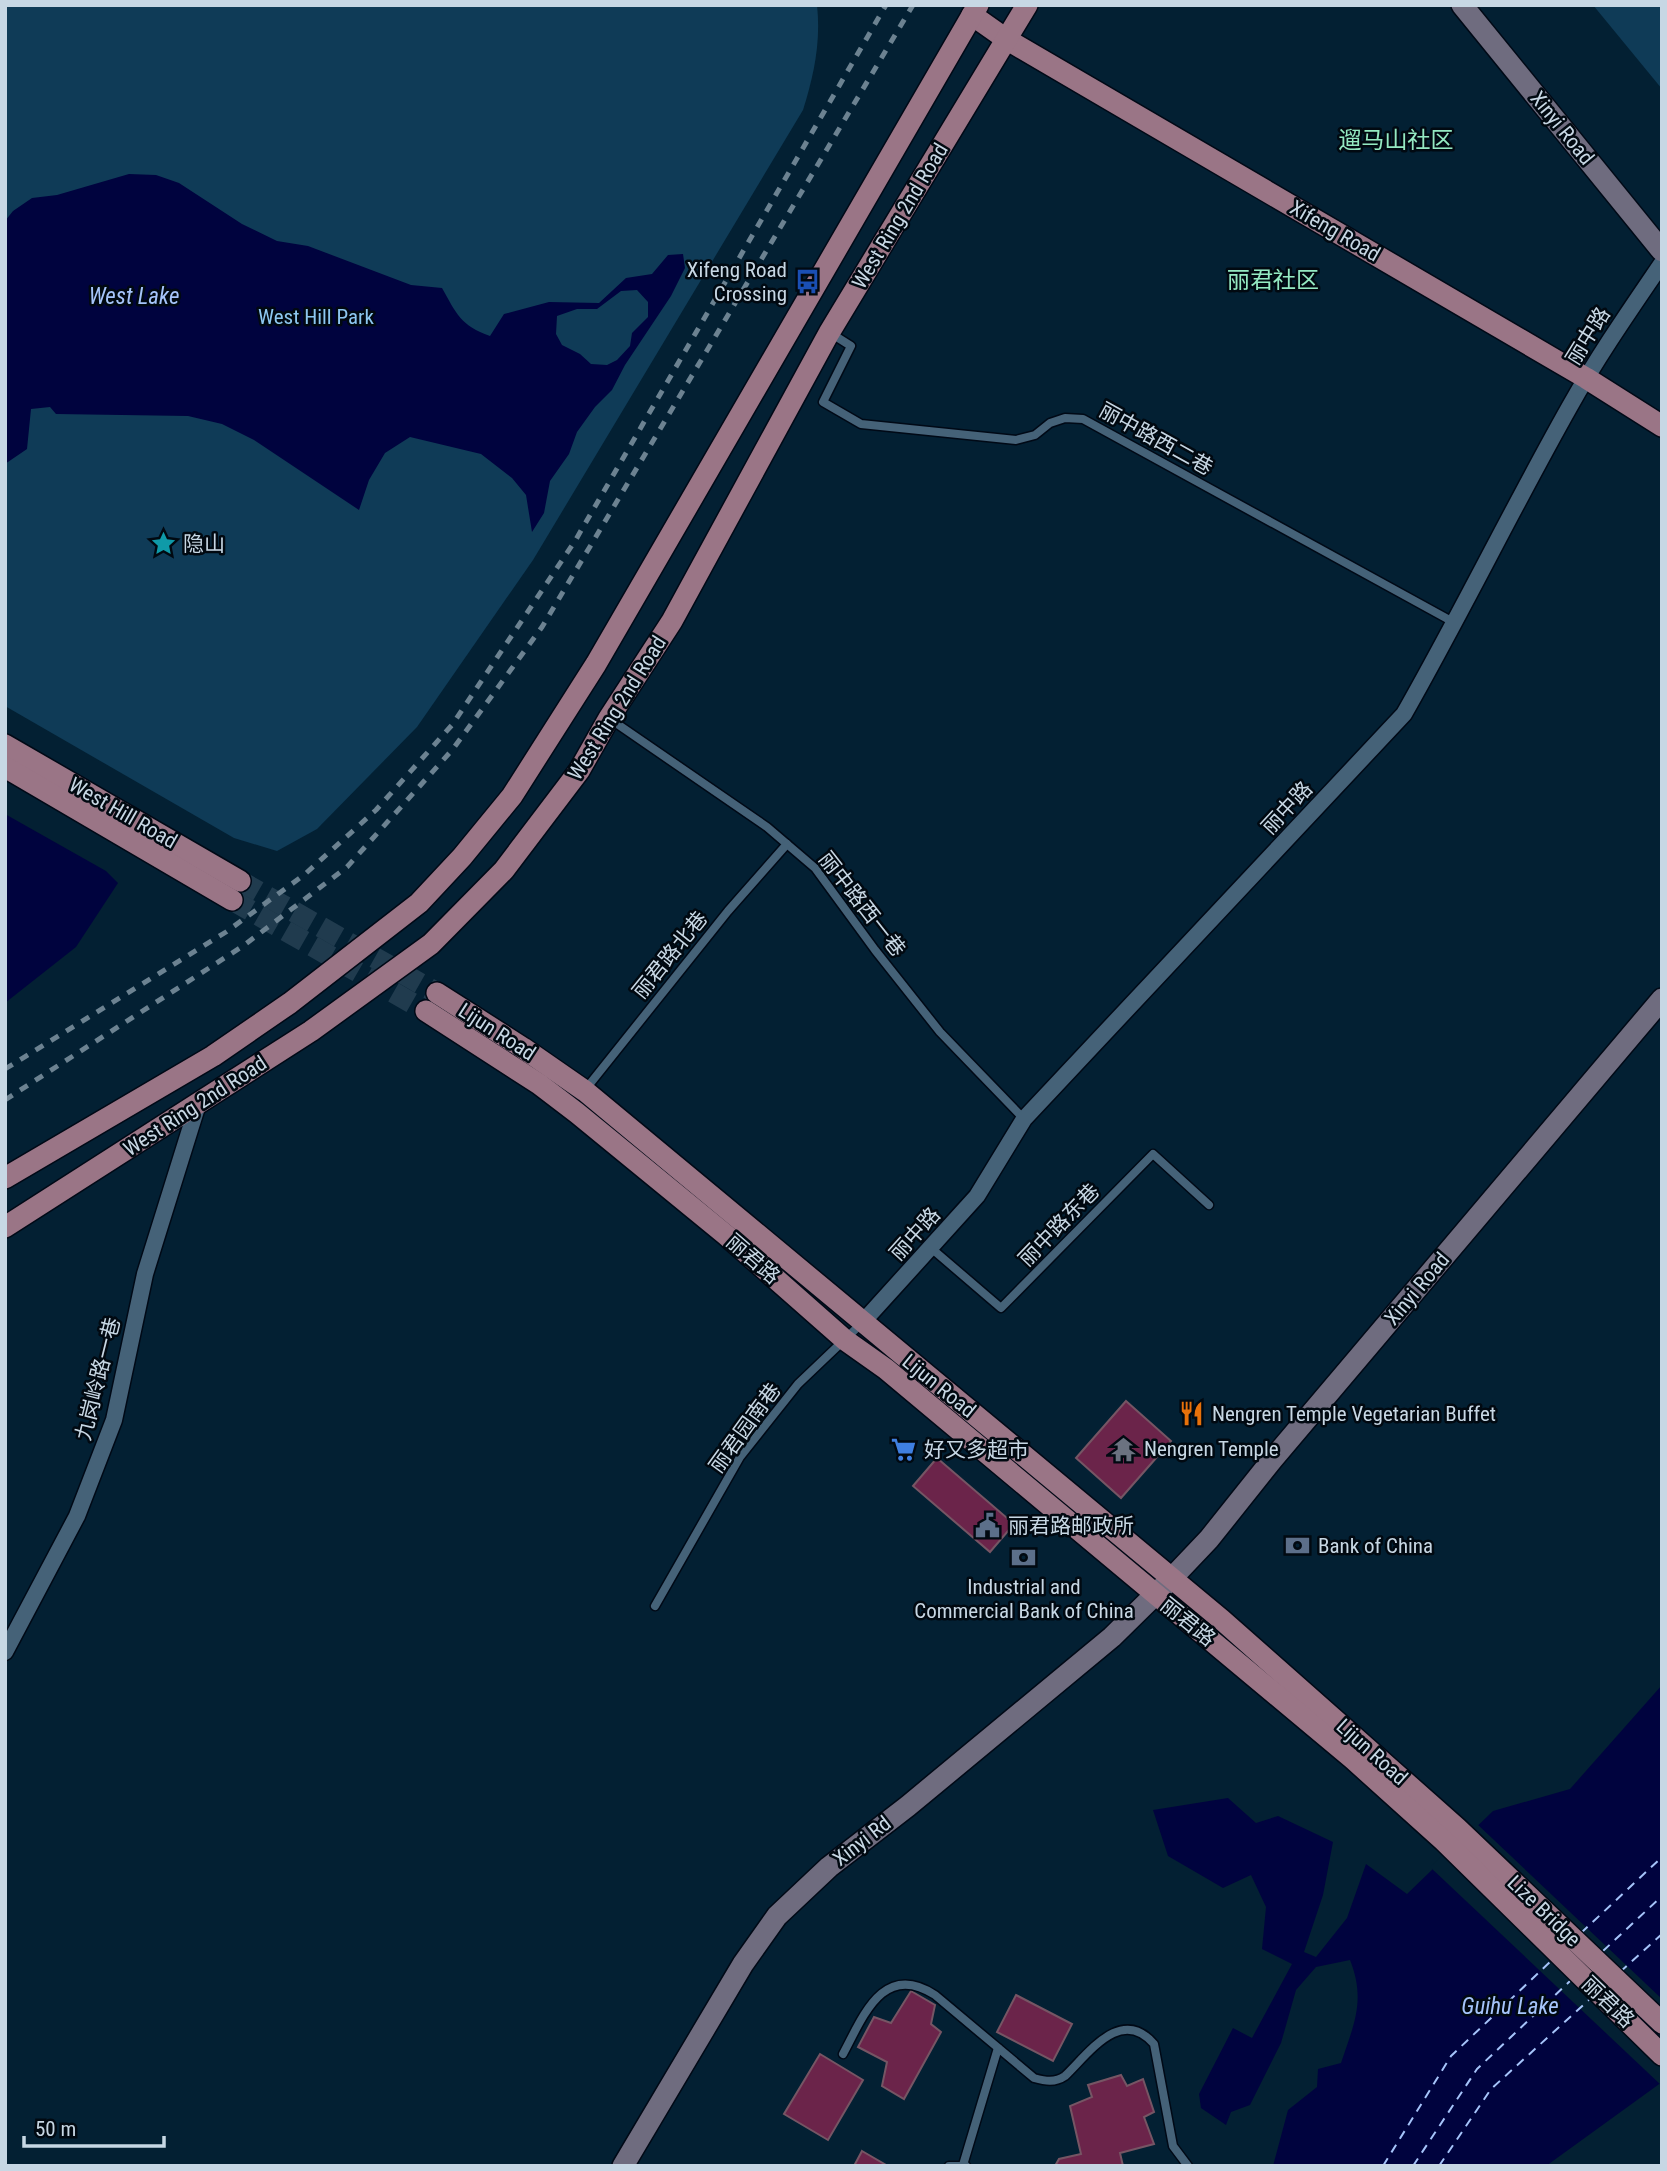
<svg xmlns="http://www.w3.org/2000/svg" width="1667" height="2171" font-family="'Roboto Condensed','Noto Sans SC',sans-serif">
<rect width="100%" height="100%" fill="#032033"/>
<g fill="#0f3b57">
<path d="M 5,5 L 817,5 C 821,42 814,75 803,110 L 533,560 L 417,727 L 317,829 L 277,851 L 234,838 L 5,706 Z"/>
<path d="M 1593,5 L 1662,5 L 1662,89 Z"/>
</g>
<g fill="#00033e" fill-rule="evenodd">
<path d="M 129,174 L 156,175 L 179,183 L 242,224 L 277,241 L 308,246 L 411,285 L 442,288 C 456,313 461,326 490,336 L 504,314 L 549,302 L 599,303 L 626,278 L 652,274 L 668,255 L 683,254 L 685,268 L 671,296 L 625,365 L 612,390 L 595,407 L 577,432 L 569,454 L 550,481 L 544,513 L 532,532 L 526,495 L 512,478 L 481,454 L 410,437 L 385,453 L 369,480 L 359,510 L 254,440 L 222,424 L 188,416 L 56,414 L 50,407 L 31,409 L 27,449 L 5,464 L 5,221 L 13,211 L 32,198 L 57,195 ZM 637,290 L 648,302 L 648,317 L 632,333 L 630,346 L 617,360 L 607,365 L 591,364 L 580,354 L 562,345 L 556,334 L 557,316 L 577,309 L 597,309 L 621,291 Z"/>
<path d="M 5,814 L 106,871 L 118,883 L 76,947 L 5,1003 Z"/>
<path d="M 1662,1685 L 1662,2082 L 1546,2166 L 1273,2166 L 1288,2110 L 1317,2087 L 1318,2069 L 1341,2063 C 1354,2024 1366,2000 1350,1960 L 1316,1967 L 1296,1990 L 1281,2043 L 1250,2105 L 1231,2112 L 1226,2125 L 1201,2108 L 1199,2094 L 1233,2028 L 1252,2038 L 1292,1964 L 1262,1949 L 1266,1907 L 1251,1875 L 1223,1888 L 1168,1856 L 1153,1810 L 1228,1798 L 1256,1823 L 1278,1816 L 1333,1842 L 1323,1895 L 1304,1952 L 1316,1957 L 1347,1918 L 1366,1864 L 1407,1894 L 1493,1811 L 1570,1789 Z"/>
</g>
<path fill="#032033" d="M 1476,1823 L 1662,1999 L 1662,2086 L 1430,1867 Z"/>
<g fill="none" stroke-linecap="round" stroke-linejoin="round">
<g stroke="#a5c4fa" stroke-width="2" stroke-dasharray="9 7" stroke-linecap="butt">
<path d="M 1581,1933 L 1662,1857"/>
<path d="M 1603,1951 L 1662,1896"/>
<path d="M 1620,1972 L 1662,1934"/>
<path d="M 1383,2166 L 1451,2056 L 1551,1961"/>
<path d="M 1413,2166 L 1477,2069 L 1570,1981"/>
<path d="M 1439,2166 L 1491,2089 L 1590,1999"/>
</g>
</g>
<g fill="#6b244a" stroke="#765564" stroke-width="2">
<path d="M 1126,1401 L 1171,1441 L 1121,1498 L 1076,1458 Z"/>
<path d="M 937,1458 L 1014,1524 L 990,1552 L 913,1486 Z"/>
<path d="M 911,1991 L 935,2005 L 931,2024 L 941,2032 L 904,2099 L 882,2086 L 887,2062 L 858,2047 L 874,2017 L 891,2023 Z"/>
<path d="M 1016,1995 L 1072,2024 L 1053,2061 L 997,2032 Z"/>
<path d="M 820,2054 L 863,2080 L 828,2140 L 784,2114 Z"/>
<path d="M 1121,2075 L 1127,2086 L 1143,2079 L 1154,2112 L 1144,2117 L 1154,2144 L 1120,2153 L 1123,2166 L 1055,2166 L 1059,2159 L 1081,2154 L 1070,2106 L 1092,2097 L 1088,2085 Z"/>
<path d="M 862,2151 L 886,2165 L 885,2166 L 854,2166 Z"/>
</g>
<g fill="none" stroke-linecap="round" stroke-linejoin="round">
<g stroke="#203b4e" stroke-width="21" stroke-dasharray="21 10" stroke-linecap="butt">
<path d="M 240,881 L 437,993"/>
<path d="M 232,900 L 426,1011"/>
</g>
<defs>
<g id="lane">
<path d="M 832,334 L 851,346 L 823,402 L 861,424 L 1016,440 L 1035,435 L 1050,423 L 1065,418 L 1083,419 L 1455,623"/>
<path d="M 610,719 L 767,827 L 815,868 L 875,950 L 940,1032 L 1024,1119"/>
<path d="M 585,1090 L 728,911 L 787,844"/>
<path d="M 931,1248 L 1001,1308 L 1153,1154 L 1209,1205"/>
<path d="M 655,1606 L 740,1457 L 798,1384 L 862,1323"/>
<path d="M 843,2054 C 863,2017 883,1961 935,1995 L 1034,2078 C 1045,2081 1055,2083 1065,2076 C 1089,2053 1121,2006 1154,2044 L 1173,2146 L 1188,2166"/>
<path d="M 963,2165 L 998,2048"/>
<path d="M 949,2166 L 966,2166"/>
</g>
<g id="street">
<path d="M 862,1323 L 977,1196 L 1024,1119 L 1404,714 C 1462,612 1513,507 1570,406 C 1598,356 1630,310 1662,263"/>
<path d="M 5,1652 L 77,1516 L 114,1420 L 145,1274 L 198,1104"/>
</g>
<g id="secondary">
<path d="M 1462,5 L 1662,251"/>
<path d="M 623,2166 L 743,1964 L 777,1916 L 829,1867 L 908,1806 L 1112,1637 L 1172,1578 L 1209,1539 L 1272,1460 L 1662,999"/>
</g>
<g id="primary">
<path d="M 972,15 L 1006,39 L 1586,378 L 1662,426"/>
<path d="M 5,745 L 240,881"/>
<path d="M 5,767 L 232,900"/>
<path d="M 437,993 L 523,1048 L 585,1091 L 1222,1620 L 1457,1828 L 1662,2023"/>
<path d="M 426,1011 L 539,1084 L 577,1113 L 726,1235 L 845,1340 L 886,1369 L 1353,1759 L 1444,1841 L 1662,2055"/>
<path d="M 5,1178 L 213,1056 L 290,1003 L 419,903 L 462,857 L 512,796 L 596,664 L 978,5"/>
<path d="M 5,1227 L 311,1031 L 431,944 L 504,870 L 579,771 L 609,718 L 672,621 L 829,333 L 1027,5"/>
</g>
</defs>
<use href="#lane" stroke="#000916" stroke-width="11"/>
<use href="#street" stroke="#000916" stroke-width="19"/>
<use href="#secondary" stroke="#000916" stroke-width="24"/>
<use href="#primary" stroke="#000916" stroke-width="24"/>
<use href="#lane" stroke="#456278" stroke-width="8"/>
<use href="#street" stroke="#456278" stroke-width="16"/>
<use href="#secondary" stroke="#6f6c7f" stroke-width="21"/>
<use href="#primary" stroke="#9a7586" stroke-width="21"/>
<g stroke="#6c8291" stroke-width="5" stroke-dasharray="9 9" stroke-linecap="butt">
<path d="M 5,1069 L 226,932 L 304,875 L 376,810 L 452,725 L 575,541 L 886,5"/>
<path d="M 5,1100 L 243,946 L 347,867 L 453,749 L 542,627 L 913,5"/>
</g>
</g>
<defs>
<symbol id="bus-bare" viewBox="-9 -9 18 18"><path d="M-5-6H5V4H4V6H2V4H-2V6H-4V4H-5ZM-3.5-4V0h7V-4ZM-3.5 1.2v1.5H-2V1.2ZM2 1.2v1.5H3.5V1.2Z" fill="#1a4fb4" stroke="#010911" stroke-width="2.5" paint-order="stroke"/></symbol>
<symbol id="sight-bare" viewBox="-9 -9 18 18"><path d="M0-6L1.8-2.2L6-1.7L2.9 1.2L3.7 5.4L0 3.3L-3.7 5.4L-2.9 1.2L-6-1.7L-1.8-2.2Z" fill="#0f9aa8" stroke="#010911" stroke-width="2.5" paint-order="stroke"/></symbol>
<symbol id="restaurant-bare" viewBox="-9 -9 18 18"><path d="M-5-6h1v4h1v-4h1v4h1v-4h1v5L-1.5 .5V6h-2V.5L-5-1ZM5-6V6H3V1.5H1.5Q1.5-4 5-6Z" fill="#e8710a" stroke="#010911" stroke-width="2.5" paint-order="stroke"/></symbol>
<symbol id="temple-bare" viewBox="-9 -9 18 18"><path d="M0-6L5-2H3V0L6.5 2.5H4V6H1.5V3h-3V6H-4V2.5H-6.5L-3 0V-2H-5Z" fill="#6b7280" stroke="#010911" stroke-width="2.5" paint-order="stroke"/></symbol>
<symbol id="supermarket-bare" viewBox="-9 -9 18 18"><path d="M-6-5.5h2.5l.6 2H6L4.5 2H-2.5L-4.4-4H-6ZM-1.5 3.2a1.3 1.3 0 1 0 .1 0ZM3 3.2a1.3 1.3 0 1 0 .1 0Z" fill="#3f7fe0" stroke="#010911" stroke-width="2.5" paint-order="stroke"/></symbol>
<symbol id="civic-bare" viewBox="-9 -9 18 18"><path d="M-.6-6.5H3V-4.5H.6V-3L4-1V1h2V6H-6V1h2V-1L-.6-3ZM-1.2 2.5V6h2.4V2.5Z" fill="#5c6f8a" stroke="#010911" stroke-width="2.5" paint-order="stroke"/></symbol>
<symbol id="bank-bare" viewBox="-9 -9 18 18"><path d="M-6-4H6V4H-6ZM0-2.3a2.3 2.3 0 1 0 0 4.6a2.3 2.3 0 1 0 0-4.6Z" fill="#5c6f8a" stroke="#010911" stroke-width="2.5" paint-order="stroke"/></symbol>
</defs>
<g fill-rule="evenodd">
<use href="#bus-bare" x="790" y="264" width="35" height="35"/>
<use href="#sight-bare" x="146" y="526" width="35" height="35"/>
<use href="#restaurant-bare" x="1174" y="1396" width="35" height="35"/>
<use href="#temple-bare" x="1106" y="1432" width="35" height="35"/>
<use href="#supermarket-bare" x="886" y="1432" width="35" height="35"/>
<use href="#civic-bare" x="970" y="1508" width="35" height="35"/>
<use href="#bank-bare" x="1280" y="1528" width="35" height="35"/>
<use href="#bank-bare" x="1006" y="1540" width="35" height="35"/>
</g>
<g text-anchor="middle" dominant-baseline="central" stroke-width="5" stroke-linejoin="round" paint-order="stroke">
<g font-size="21" fill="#c7d7e4" stroke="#010911">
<text transform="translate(1562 128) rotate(51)">Xinyi Road</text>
<text transform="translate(900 216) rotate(-59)">West Ring 2nd Road</text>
<text transform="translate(1335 231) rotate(30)">Xifeng Road</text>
<text transform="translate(1588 336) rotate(-58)">丽中路</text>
<text transform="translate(1156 439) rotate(29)">丽中路西二巷</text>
<text transform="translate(617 708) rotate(-58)">West Ring 2nd Road</text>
<text transform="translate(1287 808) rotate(-47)">丽中路</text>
<text transform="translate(123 813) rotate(30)">West Hill Road</text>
<text transform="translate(862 904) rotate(52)">丽中路西一巷</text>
<text transform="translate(670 955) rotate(-51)">丽君路北巷</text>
<text transform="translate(497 1032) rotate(33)">Lijun Road</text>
<text transform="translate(195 1106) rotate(-33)">West Ring 2nd Road</text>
<text transform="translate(1059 1225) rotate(-46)">丽中路东巷</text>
<text transform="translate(915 1234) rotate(-48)">丽中路</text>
<text transform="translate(753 1259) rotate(41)">丽君路</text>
<text transform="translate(1417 1289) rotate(-50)">Xinyi Road</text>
<text transform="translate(98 1379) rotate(-76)">九岗岭路一巷</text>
<text transform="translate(939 1386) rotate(39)">Lijun Road</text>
<text transform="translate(745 1428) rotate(-54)">丽君园南巷</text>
<text transform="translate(1188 1622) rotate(39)">丽君路</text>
<text transform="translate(1372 1752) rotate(42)">Lijun Road</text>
<text transform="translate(862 1841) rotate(-38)">Xinyi Rd</text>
<text transform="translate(1544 1911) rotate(44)">Lize Bridge</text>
<text transform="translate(1608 2002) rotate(44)">丽君路</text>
</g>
<g font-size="21" fill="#c7d7e4" stroke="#010911" text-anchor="start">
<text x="787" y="270" text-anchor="end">Xifeng Road<tspan x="787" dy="24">Crossing</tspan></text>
<text x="183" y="544">隐山</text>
<text x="1212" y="1414">Nengren Temple Vegetarian Buffet</text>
<text x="1144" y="1449">Nengren Temple</text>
<text x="924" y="1450">好又多超市</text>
<text x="1008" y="1526">丽君路邮政所</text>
<text x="1318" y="1546">Bank of China</text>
<text x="1024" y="1587" text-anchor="middle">Industrial and<tspan x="1024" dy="24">Commercial Bank of China</tspan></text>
</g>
<g font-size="21" fill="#8dc7f1" stroke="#010911">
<text x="316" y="317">West Hill Park</text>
</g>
<g font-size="23" fill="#94e9c2" stroke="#010911">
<text x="1396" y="140">遛马山社区</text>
<text x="1273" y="280">丽君社区</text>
</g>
<g font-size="23" font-style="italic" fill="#a5c4fa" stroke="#010911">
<text x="134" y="296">West Lake</text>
<text x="1510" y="2006">Guihu Lake</text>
</g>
</g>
<rect width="1667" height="2171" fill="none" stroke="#c7d7e4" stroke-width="14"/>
<path d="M24 2136v10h140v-10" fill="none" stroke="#c7d7e4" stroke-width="3.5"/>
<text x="35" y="2136" font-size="21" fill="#c7d7e4" stroke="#010911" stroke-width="5" paint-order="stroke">50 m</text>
</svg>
